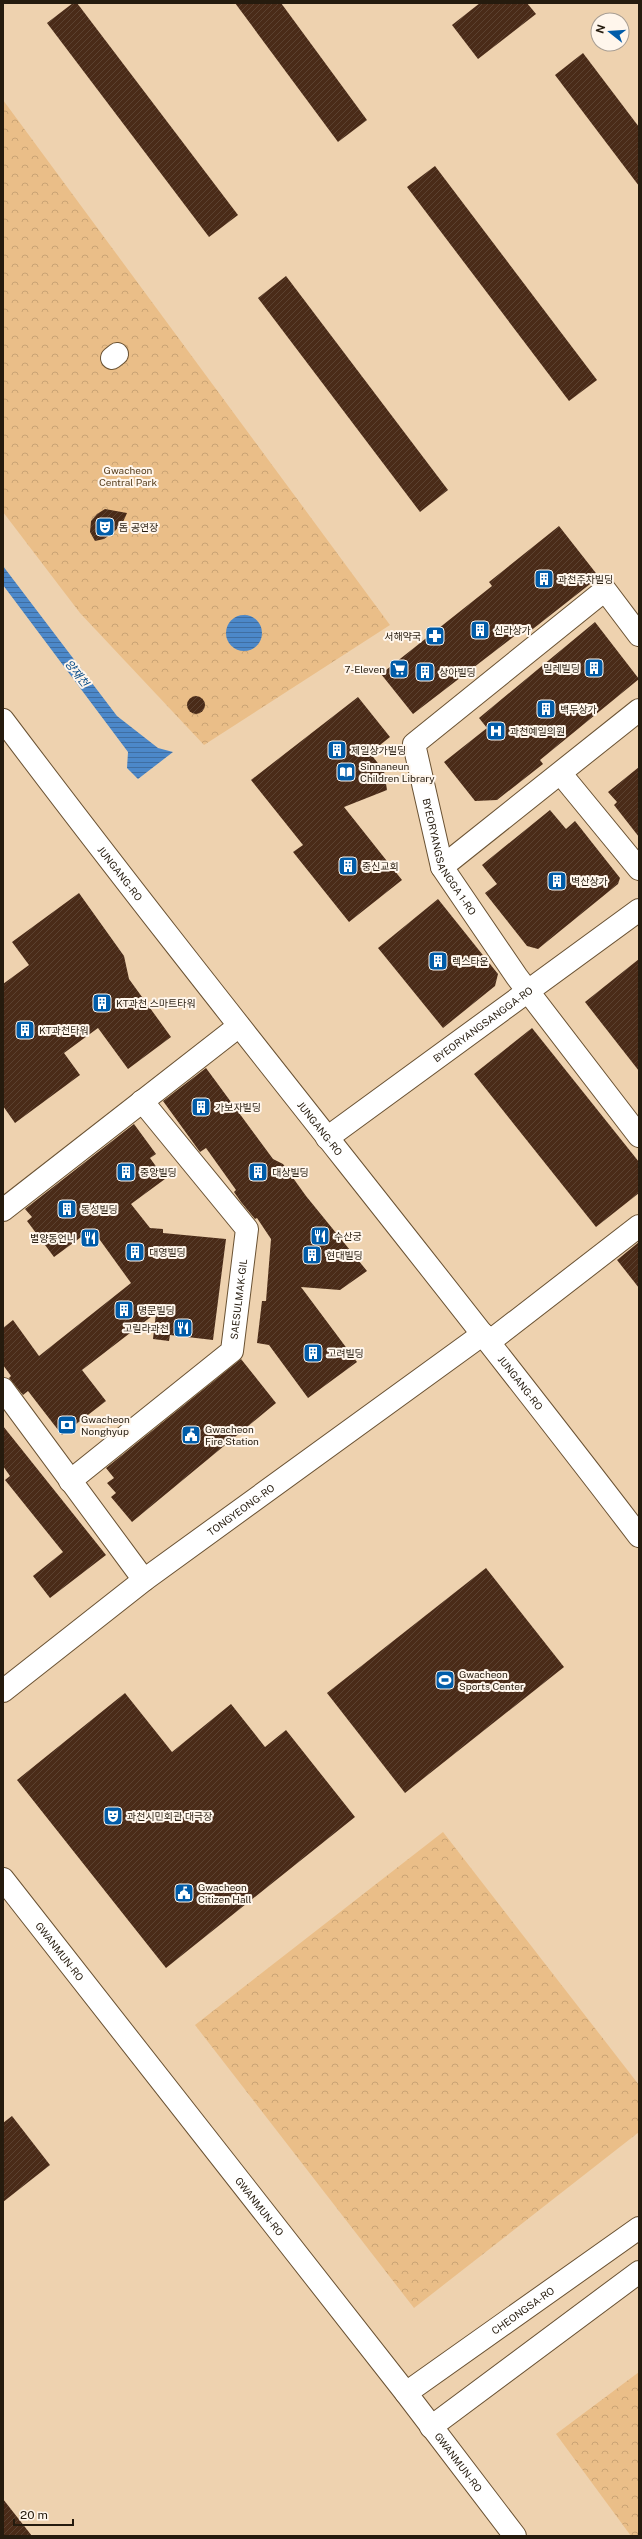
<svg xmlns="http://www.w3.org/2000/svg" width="642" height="2539" font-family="'Public Sans','Noto Sans KR',sans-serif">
<defs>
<pattern id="park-crowns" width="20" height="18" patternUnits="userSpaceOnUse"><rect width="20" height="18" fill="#eabe88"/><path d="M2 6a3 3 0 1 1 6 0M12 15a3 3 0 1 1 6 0" fill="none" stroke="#c9a374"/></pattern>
<pattern id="water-rules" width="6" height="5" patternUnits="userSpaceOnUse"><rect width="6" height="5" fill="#4c88c9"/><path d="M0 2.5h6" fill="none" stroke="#3f6ea2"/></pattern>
<pattern id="building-hatch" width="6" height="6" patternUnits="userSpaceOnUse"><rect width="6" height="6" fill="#4a2b18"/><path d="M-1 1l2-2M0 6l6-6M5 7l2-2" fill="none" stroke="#5b4130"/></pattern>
</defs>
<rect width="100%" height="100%" fill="#eed2af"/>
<g fill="url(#park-crowns)">
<path d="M 3,100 L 390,625 L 204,745 L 80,613 L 3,512 Z"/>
<path d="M 443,1832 L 639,2085 L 639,2132 L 414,2308 L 195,2025 Z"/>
<path d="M 639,2372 L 639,2536 L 631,2536 L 556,2434 Z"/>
</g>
<g fill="url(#water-rules)">
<path d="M 3,566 L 117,716 L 158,748 L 173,752 L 138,779 L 127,768 L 128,752 L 3,585 Z"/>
<circle cx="244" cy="633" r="18"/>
</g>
<g fill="url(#building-hatch)">
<path d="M 73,3 L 77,3 L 238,215 L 209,237 L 47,23 Z"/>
<path d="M 235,3 L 281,3 L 367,120 L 338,142 Z"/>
<path d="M 480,3 L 527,3 L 536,14 L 478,59 L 452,25 Z"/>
<path d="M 583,53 L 639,127 L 639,186 L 555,75 Z"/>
<path d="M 435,166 L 597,380 L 569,401 L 407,187 Z"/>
<path d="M 286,276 L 448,490 L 420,512 L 258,298 Z"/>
<path d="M 105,509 L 127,513 L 123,522 L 114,532 L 104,539 L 95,541 L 90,532 L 91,521 L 97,514 Z"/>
<path d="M 559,526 L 599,577 L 529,632 L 525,628 L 413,714 L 381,674 L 492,586 L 489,582 Z"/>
<path d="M 595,622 L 639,679 L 540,760 L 543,764 L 497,800 L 475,801 L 444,762 L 487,728 L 479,718 Z"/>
<circle cx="196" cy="705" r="9"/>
<path d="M 358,697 L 390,737 L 370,753 L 384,771 L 387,790 L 344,807 L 402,880 L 349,922 L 293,852 L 303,845 L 251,780 Z"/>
<path d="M 639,767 L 639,837 L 614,805 L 617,802 L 608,792 Z"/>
<path d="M 550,810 L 566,829 L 575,821 L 620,878 L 618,884 L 538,949 L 527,946 L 485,893 L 497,884 L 482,865 Z"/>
<path d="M 79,893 L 124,956 L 129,979 L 171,1037 L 128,1069 L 98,1028 L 64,1053 L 80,1075 L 15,1123 L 3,1106 L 3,984 L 29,965 L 12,942 Z"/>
<path d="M 438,899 L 498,974 L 495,986 L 443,1028 L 378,948 Z"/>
<path d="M 639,959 L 639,1071 L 585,1002 Z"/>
<path d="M 532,1028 L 639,1162 L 639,1193 L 596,1227 L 474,1074 Z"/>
<path d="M 206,1068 L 273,1159 L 283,1164 L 306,1196 L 367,1271 L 340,1290 L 301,1287 L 357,1362 L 308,1398 L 269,1345 L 257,1343 L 262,1301 L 266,1301 L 271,1239 L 257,1218 L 255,1219 L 241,1202 L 234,1192 L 236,1190 L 206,1148 L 200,1152 L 163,1101 Z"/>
<path d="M 134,1124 L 156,1154 L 150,1158 L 165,1179 L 131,1204 L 150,1228 L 163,1229 L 163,1233 L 226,1239 L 213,1340 L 170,1335 L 169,1341 L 153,1339 L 156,1313 L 82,1370 L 106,1401 L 62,1435 L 28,1391 L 23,1395 L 9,1378 L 11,1376 L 3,1365 L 3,1328 L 13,1320 L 39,1356 L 131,1283 L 92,1229 L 54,1257 L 27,1221 L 32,1217 L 25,1209 Z"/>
<path d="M 639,1242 L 639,1288 L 617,1260 Z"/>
<path d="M 241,1359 L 276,1403 L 132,1522 L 111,1497 L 116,1493 L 107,1483 L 114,1478 L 106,1468 Z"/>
<path d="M 3,1426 L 106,1555 L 50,1598 L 33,1576 L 63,1552 L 5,1480 L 10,1476 L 3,1466 Z"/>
<path d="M 486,1568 L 564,1667 L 405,1793 L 327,1693 Z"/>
<path d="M 125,1693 L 172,1752 L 231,1704 L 265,1747 L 286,1730 L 355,1817 L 166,1968 L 17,1780 Z"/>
<path d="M 12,2116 L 50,2165 L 3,2202 L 3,2123 Z"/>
<path d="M 3,2499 L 32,2536 L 3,2536 Z"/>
</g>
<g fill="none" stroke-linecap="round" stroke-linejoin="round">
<defs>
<g id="street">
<path d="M 112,358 L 117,354"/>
<path id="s1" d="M 639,635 L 605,590 L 414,744 L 442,867 L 517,977 L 639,1136"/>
<path d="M 561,774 L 639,869"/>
<path d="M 442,867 L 639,710"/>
<path d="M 3,1210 L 239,1026"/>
<path d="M 489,1342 L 639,1226"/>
<path d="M 3,1389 L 144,1580"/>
<path id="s2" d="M 70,1481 L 232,1351 L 247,1229 L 142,1101"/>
</g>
<g id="secondary">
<path id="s3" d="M 3,720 C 210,995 430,1262 639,1536"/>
<path id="s4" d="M 327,1138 L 639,910"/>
<path id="s5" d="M 3,1691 L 144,1580 L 483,1334"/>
<path id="s6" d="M 3,1879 L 406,2393 L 515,2536"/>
<path id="s7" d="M 406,2393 L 639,2228"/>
<path d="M 431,2427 L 639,2272"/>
</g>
</defs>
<use href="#street" stroke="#6a5233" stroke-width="24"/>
<use href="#secondary" stroke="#6a5233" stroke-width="24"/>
<use href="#street" stroke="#fff" stroke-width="22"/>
<use href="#secondary" stroke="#fff" stroke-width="22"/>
</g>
<defs>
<symbol id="theatre-square" viewBox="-11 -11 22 22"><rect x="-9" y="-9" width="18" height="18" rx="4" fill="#005ca9" stroke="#fff6ec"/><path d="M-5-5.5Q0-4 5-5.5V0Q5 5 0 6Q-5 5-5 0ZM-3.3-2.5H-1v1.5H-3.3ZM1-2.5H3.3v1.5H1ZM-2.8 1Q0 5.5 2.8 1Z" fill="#fff"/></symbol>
<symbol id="building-square" viewBox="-11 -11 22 22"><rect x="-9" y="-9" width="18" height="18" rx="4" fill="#005ca9" stroke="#fff6ec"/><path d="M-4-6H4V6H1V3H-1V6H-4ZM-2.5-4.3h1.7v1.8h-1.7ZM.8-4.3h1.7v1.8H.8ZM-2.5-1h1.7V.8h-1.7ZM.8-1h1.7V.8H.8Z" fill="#fff"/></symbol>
<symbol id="pharmacy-square" viewBox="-11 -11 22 22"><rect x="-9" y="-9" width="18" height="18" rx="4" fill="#005ca9" stroke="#fff6ec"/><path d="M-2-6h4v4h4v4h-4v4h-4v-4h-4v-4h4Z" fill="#fff"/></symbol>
<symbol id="supermarket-square" viewBox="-11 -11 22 22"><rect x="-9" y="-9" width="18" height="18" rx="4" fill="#005ca9" stroke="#fff6ec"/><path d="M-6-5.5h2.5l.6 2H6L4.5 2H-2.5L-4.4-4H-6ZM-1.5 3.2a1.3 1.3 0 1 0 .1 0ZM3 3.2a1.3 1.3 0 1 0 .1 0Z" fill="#fff"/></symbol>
<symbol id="hospital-square" viewBox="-11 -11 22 22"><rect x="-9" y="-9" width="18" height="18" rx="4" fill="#005ca9" stroke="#fff6ec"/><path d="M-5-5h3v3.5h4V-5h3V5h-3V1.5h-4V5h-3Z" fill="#fff"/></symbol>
<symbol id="library-square" viewBox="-11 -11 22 22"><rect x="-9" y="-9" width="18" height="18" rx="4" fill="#005ca9" stroke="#fff6ec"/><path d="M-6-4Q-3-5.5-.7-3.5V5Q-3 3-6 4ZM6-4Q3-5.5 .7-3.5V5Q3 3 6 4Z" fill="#fff"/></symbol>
<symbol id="restaurant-square" viewBox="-11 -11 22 22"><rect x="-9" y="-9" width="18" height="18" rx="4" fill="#005ca9" stroke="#fff6ec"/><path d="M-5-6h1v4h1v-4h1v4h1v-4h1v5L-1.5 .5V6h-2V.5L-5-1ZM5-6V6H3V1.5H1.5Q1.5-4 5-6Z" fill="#fff"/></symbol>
<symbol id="bank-square" viewBox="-11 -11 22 22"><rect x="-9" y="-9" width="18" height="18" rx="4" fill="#005ca9" stroke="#fff6ec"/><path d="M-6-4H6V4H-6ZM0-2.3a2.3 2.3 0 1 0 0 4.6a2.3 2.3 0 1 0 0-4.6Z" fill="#fff"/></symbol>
<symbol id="civic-square" viewBox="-11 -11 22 22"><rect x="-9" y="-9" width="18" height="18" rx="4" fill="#005ca9" stroke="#fff6ec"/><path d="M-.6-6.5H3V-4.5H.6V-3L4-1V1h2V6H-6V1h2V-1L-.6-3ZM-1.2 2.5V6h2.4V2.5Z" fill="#fff"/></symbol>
<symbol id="stadium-square" viewBox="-11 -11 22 22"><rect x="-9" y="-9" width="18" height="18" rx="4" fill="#005ca9" stroke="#fff6ec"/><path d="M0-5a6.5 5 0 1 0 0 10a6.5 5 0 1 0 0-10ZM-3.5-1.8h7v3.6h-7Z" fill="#fff"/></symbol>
</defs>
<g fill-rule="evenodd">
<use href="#theatre-square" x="94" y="516" width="22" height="22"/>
<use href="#building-square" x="533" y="568" width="22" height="22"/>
<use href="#building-square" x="469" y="619" width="22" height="22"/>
<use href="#pharmacy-square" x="424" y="625" width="22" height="22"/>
<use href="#building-square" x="583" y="657" width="22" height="22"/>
<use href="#supermarket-square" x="388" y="658" width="22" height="22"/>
<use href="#building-square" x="414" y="661" width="22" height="22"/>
<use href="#building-square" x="535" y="698" width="22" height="22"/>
<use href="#hospital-square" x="485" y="720" width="22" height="22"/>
<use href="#building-square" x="326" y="739" width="22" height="22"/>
<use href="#library-square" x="335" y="761" width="22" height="22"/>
<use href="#building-square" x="337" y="855" width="22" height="22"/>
<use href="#building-square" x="546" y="870" width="22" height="22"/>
<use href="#building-square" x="427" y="950" width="22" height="22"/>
<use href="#building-square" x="91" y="992" width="22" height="22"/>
<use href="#building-square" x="14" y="1019" width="22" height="22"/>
<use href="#building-square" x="190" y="1096" width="22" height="22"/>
<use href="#building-square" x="115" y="1161" width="22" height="22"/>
<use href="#building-square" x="247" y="1161" width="22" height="22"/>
<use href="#building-square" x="56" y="1198" width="22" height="22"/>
<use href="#restaurant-square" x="309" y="1225" width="22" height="22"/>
<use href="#restaurant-square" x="79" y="1227" width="22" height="22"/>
<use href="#building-square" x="124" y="1241" width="22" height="22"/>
<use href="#building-square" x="301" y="1244" width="22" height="22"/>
<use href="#building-square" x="113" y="1299" width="22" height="22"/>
<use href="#restaurant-square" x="172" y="1317" width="22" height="22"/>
<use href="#building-square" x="302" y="1342" width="22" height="22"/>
<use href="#bank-square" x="56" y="1414" width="22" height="22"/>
<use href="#civic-square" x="180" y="1424" width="22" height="22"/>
<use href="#stadium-square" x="434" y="1669" width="22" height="22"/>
<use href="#theatre-square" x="102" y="1805" width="22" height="22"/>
<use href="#civic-square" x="173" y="1882" width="22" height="22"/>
</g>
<g text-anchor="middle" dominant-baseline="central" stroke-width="4" stroke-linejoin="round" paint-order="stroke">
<g font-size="10" fill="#573e1d" stroke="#fff6ec">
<text x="128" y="470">Gwacheon<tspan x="128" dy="12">Central Park</tspan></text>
</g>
<g font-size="10" fill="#251b0e" stroke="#fff6ec" text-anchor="start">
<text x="119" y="527">돔 공연장</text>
<text x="558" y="579">과천주차빌딩</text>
<text x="494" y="630">신라상가</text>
<text x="421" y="636" text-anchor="end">서해약국</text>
<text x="580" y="668" text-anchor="end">밀레빌딩</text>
<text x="385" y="669" text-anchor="end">7-Eleven</text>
<text x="439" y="672">상아빌딩</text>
<text x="560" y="709">백두상가</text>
<text x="510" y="731">과천예일의원</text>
<text x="351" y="750">제일상가빌딩</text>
<text x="360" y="766">Sinnaneun<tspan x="360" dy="12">Children Library</tspan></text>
<text x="362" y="866">중신교회</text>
<text x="571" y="881">벽산상가</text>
<text x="452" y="961">렉스타운</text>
<text x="116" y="1003">KT과천 스마트타워</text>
<text x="39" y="1030">KT과천타워</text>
<text x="215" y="1107">가보자빌딩</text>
<text x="140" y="1172">중앙빌딩</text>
<text x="272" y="1172">대상빌딩</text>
<text x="81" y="1209">동성빌딩</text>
<text x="334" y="1236">수산궁</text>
<text x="76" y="1238" text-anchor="end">별양동언니</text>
<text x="149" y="1252">대영빌딩</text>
<text x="326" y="1255">현대빌딩</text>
<text x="138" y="1310">명문빌딩</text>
<text x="169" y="1328" text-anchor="end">고릴라과천</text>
<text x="327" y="1353">고려빌딩</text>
<text x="81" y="1419">Gwacheon<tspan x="81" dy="12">Nonghyup</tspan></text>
<text x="205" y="1429">Gwacheon<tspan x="205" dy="12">Fire Station</tspan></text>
<text x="459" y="1674">Gwacheon<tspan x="459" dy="12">Sports Center</tspan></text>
<text x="127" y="1816">과천시민회관 대극장</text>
<text x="198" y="1887">Gwacheon<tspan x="198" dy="12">Citizen Hall</tspan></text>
</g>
<g font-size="10" fill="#251b0e" stroke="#fff6ec">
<text stroke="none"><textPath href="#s1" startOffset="421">BYEORYANGSANGGA 1-RO</textPath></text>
<text stroke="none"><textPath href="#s3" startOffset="193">JUNGANG-RO</textPath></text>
<text stroke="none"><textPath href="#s4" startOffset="193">BYEORYANGSANGGA-RO</textPath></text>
<text stroke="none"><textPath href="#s3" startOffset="517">JUNGANG-RO</textPath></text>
<text stroke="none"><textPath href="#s2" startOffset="260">SAESULMAK-GIL</textPath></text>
<text stroke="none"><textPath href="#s3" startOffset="841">JUNGANG-RO</textPath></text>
<text stroke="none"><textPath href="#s5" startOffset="299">TONGYEONG-RO</textPath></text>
<text stroke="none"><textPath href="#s6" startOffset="92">GWANMUN-RO</textPath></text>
<text stroke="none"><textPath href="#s6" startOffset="416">GWANMUN-RO</textPath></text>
<text stroke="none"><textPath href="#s7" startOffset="143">CHEONGSA-RO</textPath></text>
<text stroke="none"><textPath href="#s6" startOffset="740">GWANMUN-RO</textPath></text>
</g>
<g font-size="11" font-style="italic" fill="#044986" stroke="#fff6ec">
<text transform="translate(77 673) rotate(52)">양재천</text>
</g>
</g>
<rect width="642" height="2539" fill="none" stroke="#251b0e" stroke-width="8"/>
<g transform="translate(610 32) rotate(287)"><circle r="19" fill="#fff6ec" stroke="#a89e93"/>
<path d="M0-3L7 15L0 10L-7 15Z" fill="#005ca9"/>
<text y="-6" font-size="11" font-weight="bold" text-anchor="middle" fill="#251b0e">N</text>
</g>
<path d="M14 2519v6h59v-6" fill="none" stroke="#251b0e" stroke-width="2"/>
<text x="20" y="2519" font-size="12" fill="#251b0e" stroke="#fff6ec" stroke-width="3" paint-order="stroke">20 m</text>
</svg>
